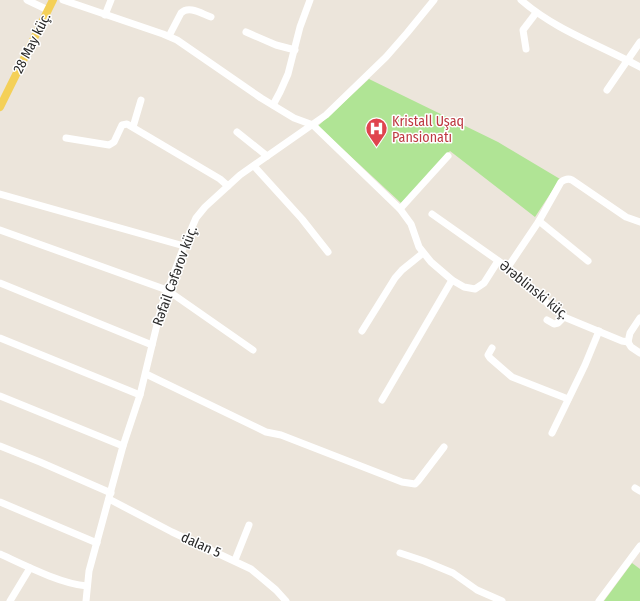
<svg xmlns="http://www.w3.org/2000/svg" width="640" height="601" font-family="'Fira Sans Condensed',sans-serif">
<rect width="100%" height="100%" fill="#ece5db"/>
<g fill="#b0e495">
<path d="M 369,79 L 498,142 L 560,179 L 535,217 L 450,151 L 401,203 L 318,126 Z"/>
<path d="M 632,563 L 640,569 L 640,601 L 604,601 Z"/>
</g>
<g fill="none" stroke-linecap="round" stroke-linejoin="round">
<g stroke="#fff" stroke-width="7">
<path d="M 27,0 L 48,10"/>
<path d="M 63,0 L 163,34 L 177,40 L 261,98 L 294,118 L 313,125 L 400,209 L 411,224 L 419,247 L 431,262 L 452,280 L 464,287 L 475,289 L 484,283 L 498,261"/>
<path d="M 521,0 C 555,30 600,45 640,67"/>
<path d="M 105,15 L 111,0"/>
<path d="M 246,32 L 276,45 L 295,50"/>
<path d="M 169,36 L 181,13 C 189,5 202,14 211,17"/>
<path d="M 526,49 L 523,30 L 536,13"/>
<path d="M 607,90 L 640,42"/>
<path d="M 273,105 L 280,92 L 288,74 L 300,27 L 310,0"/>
<path d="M 133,127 L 141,100"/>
<path d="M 237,132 L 267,156"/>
<path d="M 66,138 L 109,145 L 114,142 L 122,125 L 127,124 L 220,179 L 228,186"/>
<path d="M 254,166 L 302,219 L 328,252"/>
<path d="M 0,194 L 184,246"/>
<path d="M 400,209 L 448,156"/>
<path d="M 432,214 L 517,274 L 547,303 L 564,317 L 622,341 L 628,342"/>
<path d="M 539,221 L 588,261"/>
<path d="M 0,230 L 167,290 L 253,350"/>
<path d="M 508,267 L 539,221 L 561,182 C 565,179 568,178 572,180 L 626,217 L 640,222"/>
<path d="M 0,283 L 152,345"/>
<path d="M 547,320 L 554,324 L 558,323 L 564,317"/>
<path d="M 362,331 L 395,278 L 402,270 L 423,253"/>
<path d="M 0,338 L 140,395"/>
<path d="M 628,342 L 630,333 L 640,318"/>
<path d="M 628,342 L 631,347 L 640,353"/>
<path d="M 492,348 L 488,355 L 490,358 L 512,377 L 568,399"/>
<path d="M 146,374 L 266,432 L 281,435 L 402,482 L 415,484 L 418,481 L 444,447"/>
<path d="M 0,396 L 123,446"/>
<path d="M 382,400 L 452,280"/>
<path d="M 552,433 L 585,365 L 599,331"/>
<path d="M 0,446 L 40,462 L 111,493"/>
<path d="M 635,488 L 640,491"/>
<path d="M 109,499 L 172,532 L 251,569 L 276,590 L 286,601"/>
<path d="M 0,502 L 97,543"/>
<path d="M 400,553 L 424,561 L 453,573 L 477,590 L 502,601"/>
<path d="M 0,554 C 24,565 61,584 87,586"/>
<path d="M 235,560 L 249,525"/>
<path d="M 10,601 L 30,568"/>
<path d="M 86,601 L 89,571 L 123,446 L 140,395 L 161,308 L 184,246 L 196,218 L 205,207 L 240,175 L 326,115 L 386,57 L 407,33 L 434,0"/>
<path d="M 599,601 L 640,546"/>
</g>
<path stroke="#f4d058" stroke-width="8" d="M 0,107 L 53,0"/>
</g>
<defs>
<symbol id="hospital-pin" viewBox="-11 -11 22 30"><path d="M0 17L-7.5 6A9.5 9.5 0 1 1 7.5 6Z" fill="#e0444e" stroke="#fff"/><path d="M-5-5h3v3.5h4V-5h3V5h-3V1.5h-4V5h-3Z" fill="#fff"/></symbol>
</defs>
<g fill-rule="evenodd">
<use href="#hospital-pin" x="364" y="116" width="25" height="34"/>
</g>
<g text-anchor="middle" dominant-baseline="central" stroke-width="3" stroke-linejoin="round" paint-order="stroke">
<g font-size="14" fill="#292929" stroke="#fff">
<text transform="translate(32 43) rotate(-63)">28 May küç.</text>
<text transform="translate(175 276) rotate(-70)">Rəfail Cəfərov küç.</text>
<text transform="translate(534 290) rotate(39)">Ərəblinski küç.</text>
<text transform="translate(201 545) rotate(24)">dalan 5</text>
</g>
<g font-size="14" fill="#be3a42" stroke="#fff" text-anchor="start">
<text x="392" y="121">Kristall Uşaq<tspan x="392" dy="16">Pansionatı</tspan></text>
</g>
</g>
</svg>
